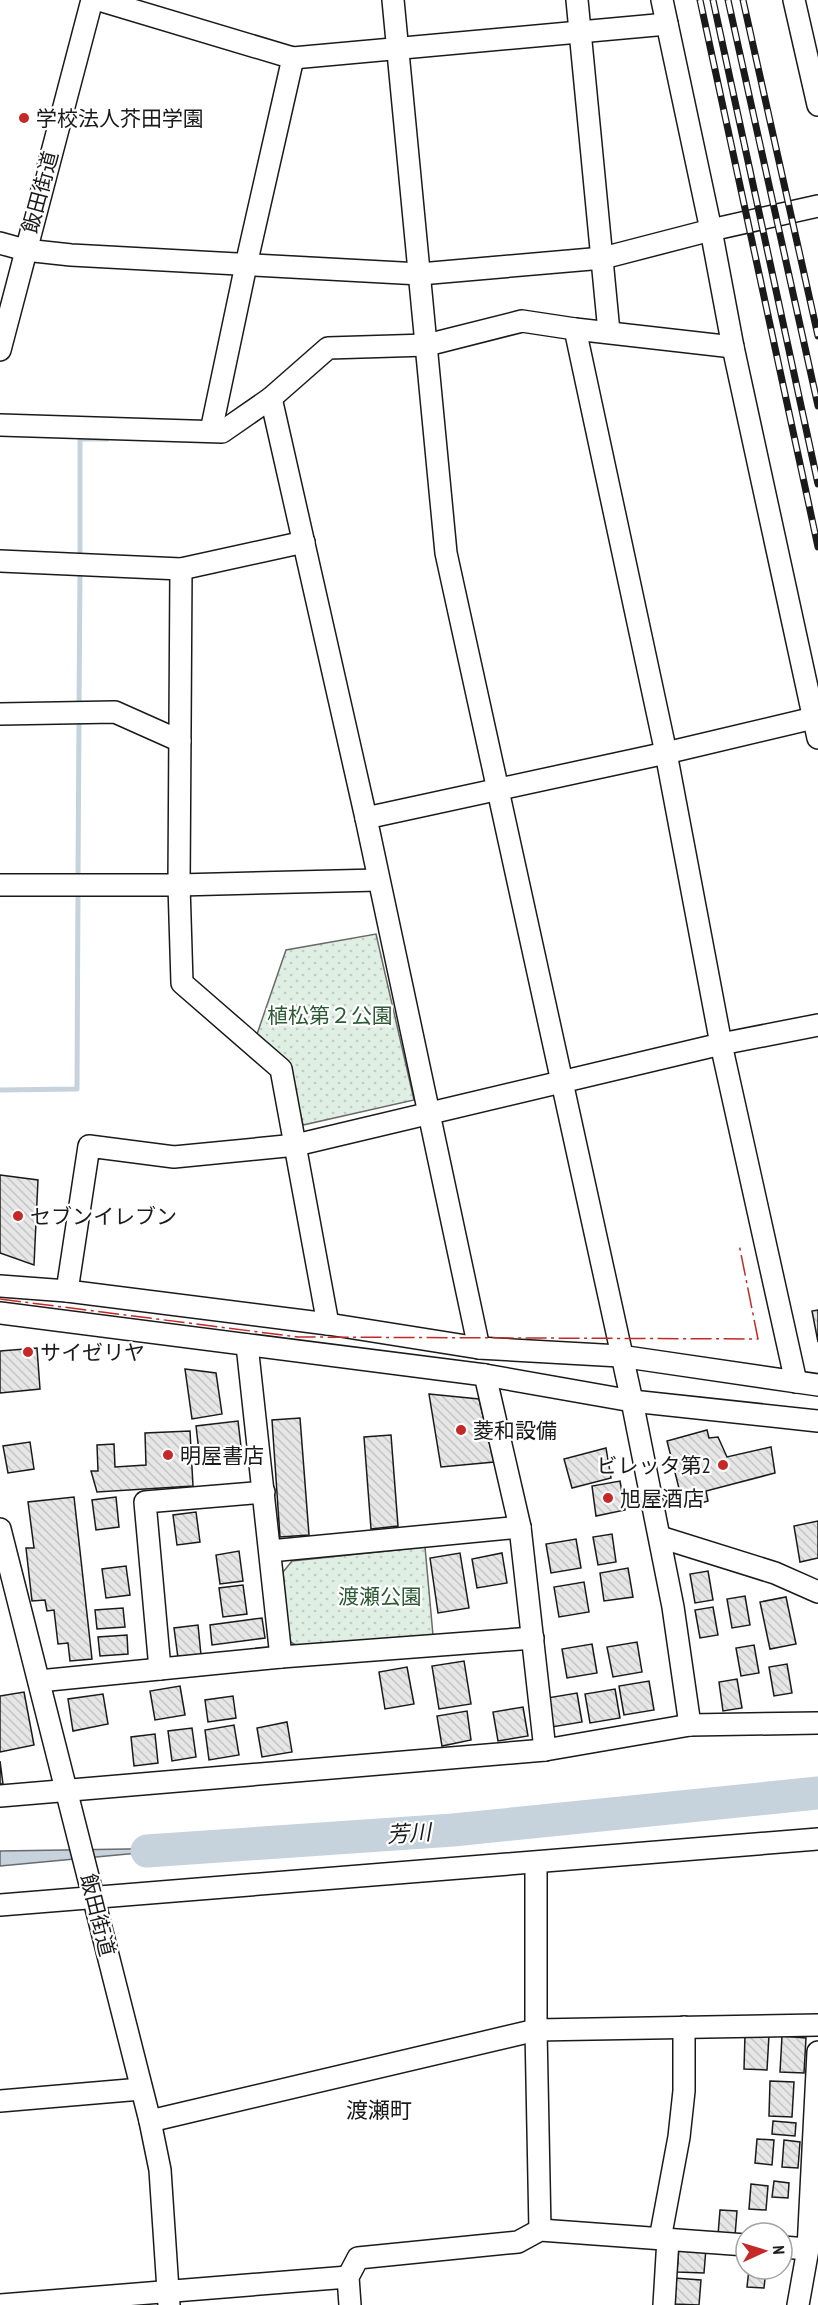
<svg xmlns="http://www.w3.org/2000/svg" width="818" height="2305" font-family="'PT Sans Narrow','Noto Sans JP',sans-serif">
<defs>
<pattern id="park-dots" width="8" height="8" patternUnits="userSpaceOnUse" patternTransform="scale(1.5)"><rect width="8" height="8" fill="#e0efe3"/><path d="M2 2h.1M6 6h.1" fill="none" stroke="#c0ccc2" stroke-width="1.8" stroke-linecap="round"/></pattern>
<pattern id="building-back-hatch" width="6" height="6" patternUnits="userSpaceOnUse" patternTransform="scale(1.5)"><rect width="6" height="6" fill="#e6e6e6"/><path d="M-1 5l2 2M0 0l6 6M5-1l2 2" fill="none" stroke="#c5c5c5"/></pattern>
</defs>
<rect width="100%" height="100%" fill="#fff"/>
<g fill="url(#park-dots)" stroke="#6a6a6a" stroke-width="1.5">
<path d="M 376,934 L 414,1100 L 303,1125 L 288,1063 L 256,1037 L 286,950 Z"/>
<path d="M 425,1547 L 433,1635 L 299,1647 L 289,1641 L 283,1572 L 292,1561 Z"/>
</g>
<path fill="#c6d2dc" stroke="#6a6a6a" stroke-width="1.5" d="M 192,1848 L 0,1866 L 0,1851 Z"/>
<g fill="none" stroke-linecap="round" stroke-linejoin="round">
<g stroke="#c6d2dc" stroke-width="5">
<path d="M 80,559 L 80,439 L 107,439"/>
<path d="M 79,709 L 80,568"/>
<path d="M 78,880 L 79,718"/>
<path d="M 0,1090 L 77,1089 L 78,889"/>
</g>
<path stroke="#c6d2dc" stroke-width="33" d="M 147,1851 L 453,1830 L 818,1793"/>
</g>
<g fill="url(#building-back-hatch)" stroke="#1a1a1a" stroke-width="1.5">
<path d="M 0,1175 L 38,1180 L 34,1265 L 0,1253 Z"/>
<path d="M 818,1310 L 818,1342 L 812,1311 Z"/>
<path d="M 37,1348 L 40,1389 L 0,1393 L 0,1351 Z"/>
<path d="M 185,1369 L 216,1373 L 222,1414 L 192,1419 Z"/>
<path d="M 429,1394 L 479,1399 L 494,1462 L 441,1467 Z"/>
<path d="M 300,1418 L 309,1535 L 280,1537 L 272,1420 Z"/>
<path d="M 238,1421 L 242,1455 L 200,1460 L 196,1426 Z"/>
<path d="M 707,1430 L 709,1438 L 718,1437 L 727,1457 L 771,1447 L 775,1473 L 706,1491 L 708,1501 L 684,1508 L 667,1441 Z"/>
<path d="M 190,1431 L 193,1486 L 97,1492 L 91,1471 L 98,1471 L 97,1445 L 114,1444 L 115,1467 L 146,1465 L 145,1433 Z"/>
<path d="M 391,1435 L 398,1526 L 371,1529 L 364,1437 Z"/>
<path d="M 30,1442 L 34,1469 L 8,1473 L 3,1446 Z"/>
<path d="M 606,1448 L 611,1478 L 572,1488 L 564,1459 Z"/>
<path d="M 620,1481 L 625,1510 L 596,1516 L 592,1486 Z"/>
<path d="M 74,1497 L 92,1659 L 70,1661 L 68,1643 L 58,1644 L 54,1610 L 47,1611 L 45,1600 L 32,1601 L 26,1548 L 34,1548 L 28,1502 Z"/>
<path d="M 116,1497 L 119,1527 L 96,1530 L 92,1500 Z"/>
<path d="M 196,1512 L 200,1542 L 177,1545 L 173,1515 Z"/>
<path d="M 818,1521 L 818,1558 L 800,1562 L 794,1526 Z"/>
<path d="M 612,1534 L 616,1562 L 598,1565 L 593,1537 Z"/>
<path d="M 576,1539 L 581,1568 L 551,1573 L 546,1544 Z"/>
<path d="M 239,1551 L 243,1581 L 220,1584 L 216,1555 Z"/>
<path d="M 460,1553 L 469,1608 L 438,1613 L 430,1558 Z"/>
<path d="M 502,1553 L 507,1583 L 477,1588 L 472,1559 Z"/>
<path d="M 126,1566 L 130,1595 L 106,1598 L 102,1569 Z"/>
<path d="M 628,1568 L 633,1597 L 604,1601 L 600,1573 Z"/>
<path d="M 708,1571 L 713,1600 L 695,1603 L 690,1574 Z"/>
<path d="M 584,1582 L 589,1612 L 559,1617 L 554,1587 Z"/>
<path d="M 243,1585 L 247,1614 L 223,1617 L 219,1588 Z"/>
<path d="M 745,1596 L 750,1625 L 732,1628 L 727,1599 Z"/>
<path d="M 786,1597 L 796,1644 L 770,1649 L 760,1602 Z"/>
<path d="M 713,1607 L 718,1635 L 700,1638 L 695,1610 Z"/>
<path d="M 123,1608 L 125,1627 L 97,1629 L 95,1610 Z"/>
<path d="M 262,1618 L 265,1638 L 212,1645 L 210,1625 Z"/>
<path d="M 198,1625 L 201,1655 L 178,1658 L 174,1628 Z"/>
<path d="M 127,1635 L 128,1654 L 100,1656 L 98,1637 Z"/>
<path d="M 637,1642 L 642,1672 L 613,1677 L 607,1647 Z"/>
<path d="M 592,1644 L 597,1673 L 567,1678 L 562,1649 Z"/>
<path d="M 754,1645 L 759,1673 L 741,1676 L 736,1648 Z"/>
<path d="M 464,1661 L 471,1704 L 439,1709 L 432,1666 Z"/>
<path d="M 787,1664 L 792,1693 L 774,1696 L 769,1667 Z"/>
<path d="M 407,1667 L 414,1704 L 385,1709 L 379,1672 Z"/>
<path d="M 737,1679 L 742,1708 L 723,1711 L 719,1682 Z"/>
<path d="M 649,1681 L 654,1710 L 624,1715 L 619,1686 Z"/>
<path d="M 180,1686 L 185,1715 L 155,1720 L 150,1691 Z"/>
<path d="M 615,1689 L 620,1718 L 590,1723 L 585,1694 Z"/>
<path d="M 24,1692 L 34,1745 L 0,1752 L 0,1696 Z"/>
<path d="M 577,1693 L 582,1722 L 552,1727 L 547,1698 Z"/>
<path d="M 103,1694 L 108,1724 L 73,1731 L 68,1699 Z"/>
<path d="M 233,1696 L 236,1718 L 208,1722 L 205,1700 Z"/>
<path d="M 523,1707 L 528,1736 L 498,1741 L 493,1712 Z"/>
<path d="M 467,1711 L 471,1740 L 442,1746 L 437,1716 Z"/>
<path d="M 287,1722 L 292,1752 L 262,1757 L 257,1728 Z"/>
<path d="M 234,1725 L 239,1755 L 209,1760 L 205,1730 Z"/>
<path d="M 192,1728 L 196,1757 L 172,1761 L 168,1731 Z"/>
<path d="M 155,1734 L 158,1763 L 134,1766 L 131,1737 Z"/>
<path d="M 0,1761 L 3,1784 L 0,1784 Z"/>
<path d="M 745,2034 L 769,2035 L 767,2070 L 744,2069 Z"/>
<path d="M 782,2036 L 806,2038 L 804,2073 L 780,2072 Z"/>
<path d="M 770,2081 L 794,2082 L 792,2117 L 769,2116 Z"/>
<path d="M 773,2121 L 796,2123 L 795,2136 L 772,2134 Z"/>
<path d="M 757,2139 L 774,2140 L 772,2165 L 755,2163 Z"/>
<path d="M 784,2140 L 800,2142 L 798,2168 L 782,2167 Z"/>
<path d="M 774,2181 L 789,2183 L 788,2198 L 772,2197 Z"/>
<path d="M 751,2184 L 768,2186 L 766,2210 L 749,2209 Z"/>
<path d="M 720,2210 L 737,2211 L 735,2236 L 718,2235 Z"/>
<path d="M 679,2246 L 706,2248 L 704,2273 L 677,2272 Z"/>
<path d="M 749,2269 L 766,2269 L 764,2288 L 747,2287 Z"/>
<path d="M 674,2278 L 701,2280 L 699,2305 L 673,2304 Z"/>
</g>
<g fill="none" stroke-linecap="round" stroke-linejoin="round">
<defs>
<g id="minor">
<path d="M 99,0 L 293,58 L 667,24"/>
<path d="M 393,0 L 446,553 L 632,1401 L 673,1607 L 690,1725"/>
<path d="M 577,0 L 609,332"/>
<path d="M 662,0 L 711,230 L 733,347 L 818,738"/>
<path d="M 794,0 L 818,105"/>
<path d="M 0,243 L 25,250 L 71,255 L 420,274 L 603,258 L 711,230 L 818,206"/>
<path d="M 575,329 L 666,753 L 721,1044 L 796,1382"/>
<path d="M 0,350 L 92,0"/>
<path d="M 271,398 L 328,348 L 427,345 L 522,321 L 575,329 L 733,347"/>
<path d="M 0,425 L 222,432 L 271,398 L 366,818"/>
<path d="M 211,431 L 246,265 L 293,58"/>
<path d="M 0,561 L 181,569 L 304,542"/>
<path d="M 181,569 L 179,885 L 182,983 L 281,1069 L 328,1324"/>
<path d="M 0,714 L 115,712 L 180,741"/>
<path d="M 0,885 L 179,885 L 378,880"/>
<path d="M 0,1286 L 67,1291 L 328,1324 L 479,1348 L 620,1356 L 818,1385"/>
<path d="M 67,1291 L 89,1146 L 174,1157 L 296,1145 L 721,1044 L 818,1025"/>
<path d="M 0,1313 L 485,1375 L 632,1401 L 818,1421"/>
<path d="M 247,1345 L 281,1657"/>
<path d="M 479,1348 L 366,818 L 666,753 L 818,717"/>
<path d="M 485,1375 L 520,1527 L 545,1750"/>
<path d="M 0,1529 L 150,2121 L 160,2170 L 169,2305"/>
<path d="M 660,1537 L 775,1573 L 818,1592"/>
<path d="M 270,1551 L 520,1527"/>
<path d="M 160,1669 L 145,1502 L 264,1492"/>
<path d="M 39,1681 L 281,1657 L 533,1638"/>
<path d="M 0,1796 L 545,1750 L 690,1725 L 818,1723"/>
<path d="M 536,1863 L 536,2030 L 540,2230"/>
<path d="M 0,1905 L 818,1839"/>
<path d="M 0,2101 L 141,2089"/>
<path d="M 150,2121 L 536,2030 L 818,2025"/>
<path d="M 660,2239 L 679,2137 L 684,2091 L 684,2027"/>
<path d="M 782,2247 L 808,2249"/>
<path d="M 0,2305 L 348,2277"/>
<path d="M 350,2305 L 348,2277 L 358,2258 L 518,2242 L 540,2230 L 746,2245"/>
<path d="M 664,2305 L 668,2239"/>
<path d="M 798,2305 L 808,2249 L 818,2052"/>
</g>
</defs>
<use href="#minor" stroke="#1a1a1a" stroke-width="24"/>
<use href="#minor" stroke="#fff" stroke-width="21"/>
<defs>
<g id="rail">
<path d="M 700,0 L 818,547"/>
<path d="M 713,0 L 818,484"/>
<path d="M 728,0 L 818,406"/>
<path d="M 743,0 L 818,336"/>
</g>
</defs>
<use href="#rail" stroke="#1a1a1a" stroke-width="7"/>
<use href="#rail" stroke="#fff" stroke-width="4.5" stroke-dasharray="14" stroke-linecap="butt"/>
<path stroke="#c62828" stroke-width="1.5" stroke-dasharray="21 4.5 3 4.5" stroke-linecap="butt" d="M 0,1299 L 298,1337 L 758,1339 L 739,1244"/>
</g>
<g fill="#c62828" stroke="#fff" stroke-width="2">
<circle cx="24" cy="118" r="6"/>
<circle cx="18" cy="1216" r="6"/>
<circle cx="28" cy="1352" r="6"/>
<circle cx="461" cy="1430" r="6"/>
<circle cx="168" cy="1455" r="6"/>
<circle cx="723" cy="1465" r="6"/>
<circle cx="608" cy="1498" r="6"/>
</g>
<g text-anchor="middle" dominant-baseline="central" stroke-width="4.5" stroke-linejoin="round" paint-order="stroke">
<g font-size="21" fill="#1a1a1a" stroke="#fff" text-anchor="start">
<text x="36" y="118">学校法人芥田学園</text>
<text x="30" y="1216">セブンイレブン</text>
<text x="40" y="1352">サイゼリヤ</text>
<text x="473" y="1430">菱和設備</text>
<text x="180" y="1455">明屋書店</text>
<text x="711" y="1465" text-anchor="end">ビレッタ第2</text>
<text x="620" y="1498">旭屋酒店</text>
</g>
<g font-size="21" fill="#1a1a1a" stroke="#fff">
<text transform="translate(40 192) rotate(-75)">飯田街道</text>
<text transform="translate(98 1915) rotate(76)">飯田街道</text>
</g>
<g font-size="21" fill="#2b5a34" stroke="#fff">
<text x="330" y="1015">植松第２公園</text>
<text x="380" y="1596">渡瀬公園</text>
</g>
<g font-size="22" font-style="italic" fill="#1a1a1a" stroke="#fff">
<text transform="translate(409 1833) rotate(-4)">芳川</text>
</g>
<g font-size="22" fill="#1a1a1a" stroke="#fff">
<text x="379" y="2110">渡瀬町</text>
</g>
</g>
<g transform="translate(764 2251) rotate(86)"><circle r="28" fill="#ffffff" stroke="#a3a3a3" stroke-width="1.5"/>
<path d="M0-4.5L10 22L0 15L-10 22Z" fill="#c62828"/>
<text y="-9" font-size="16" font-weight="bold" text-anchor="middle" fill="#1a1a1a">N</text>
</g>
</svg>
